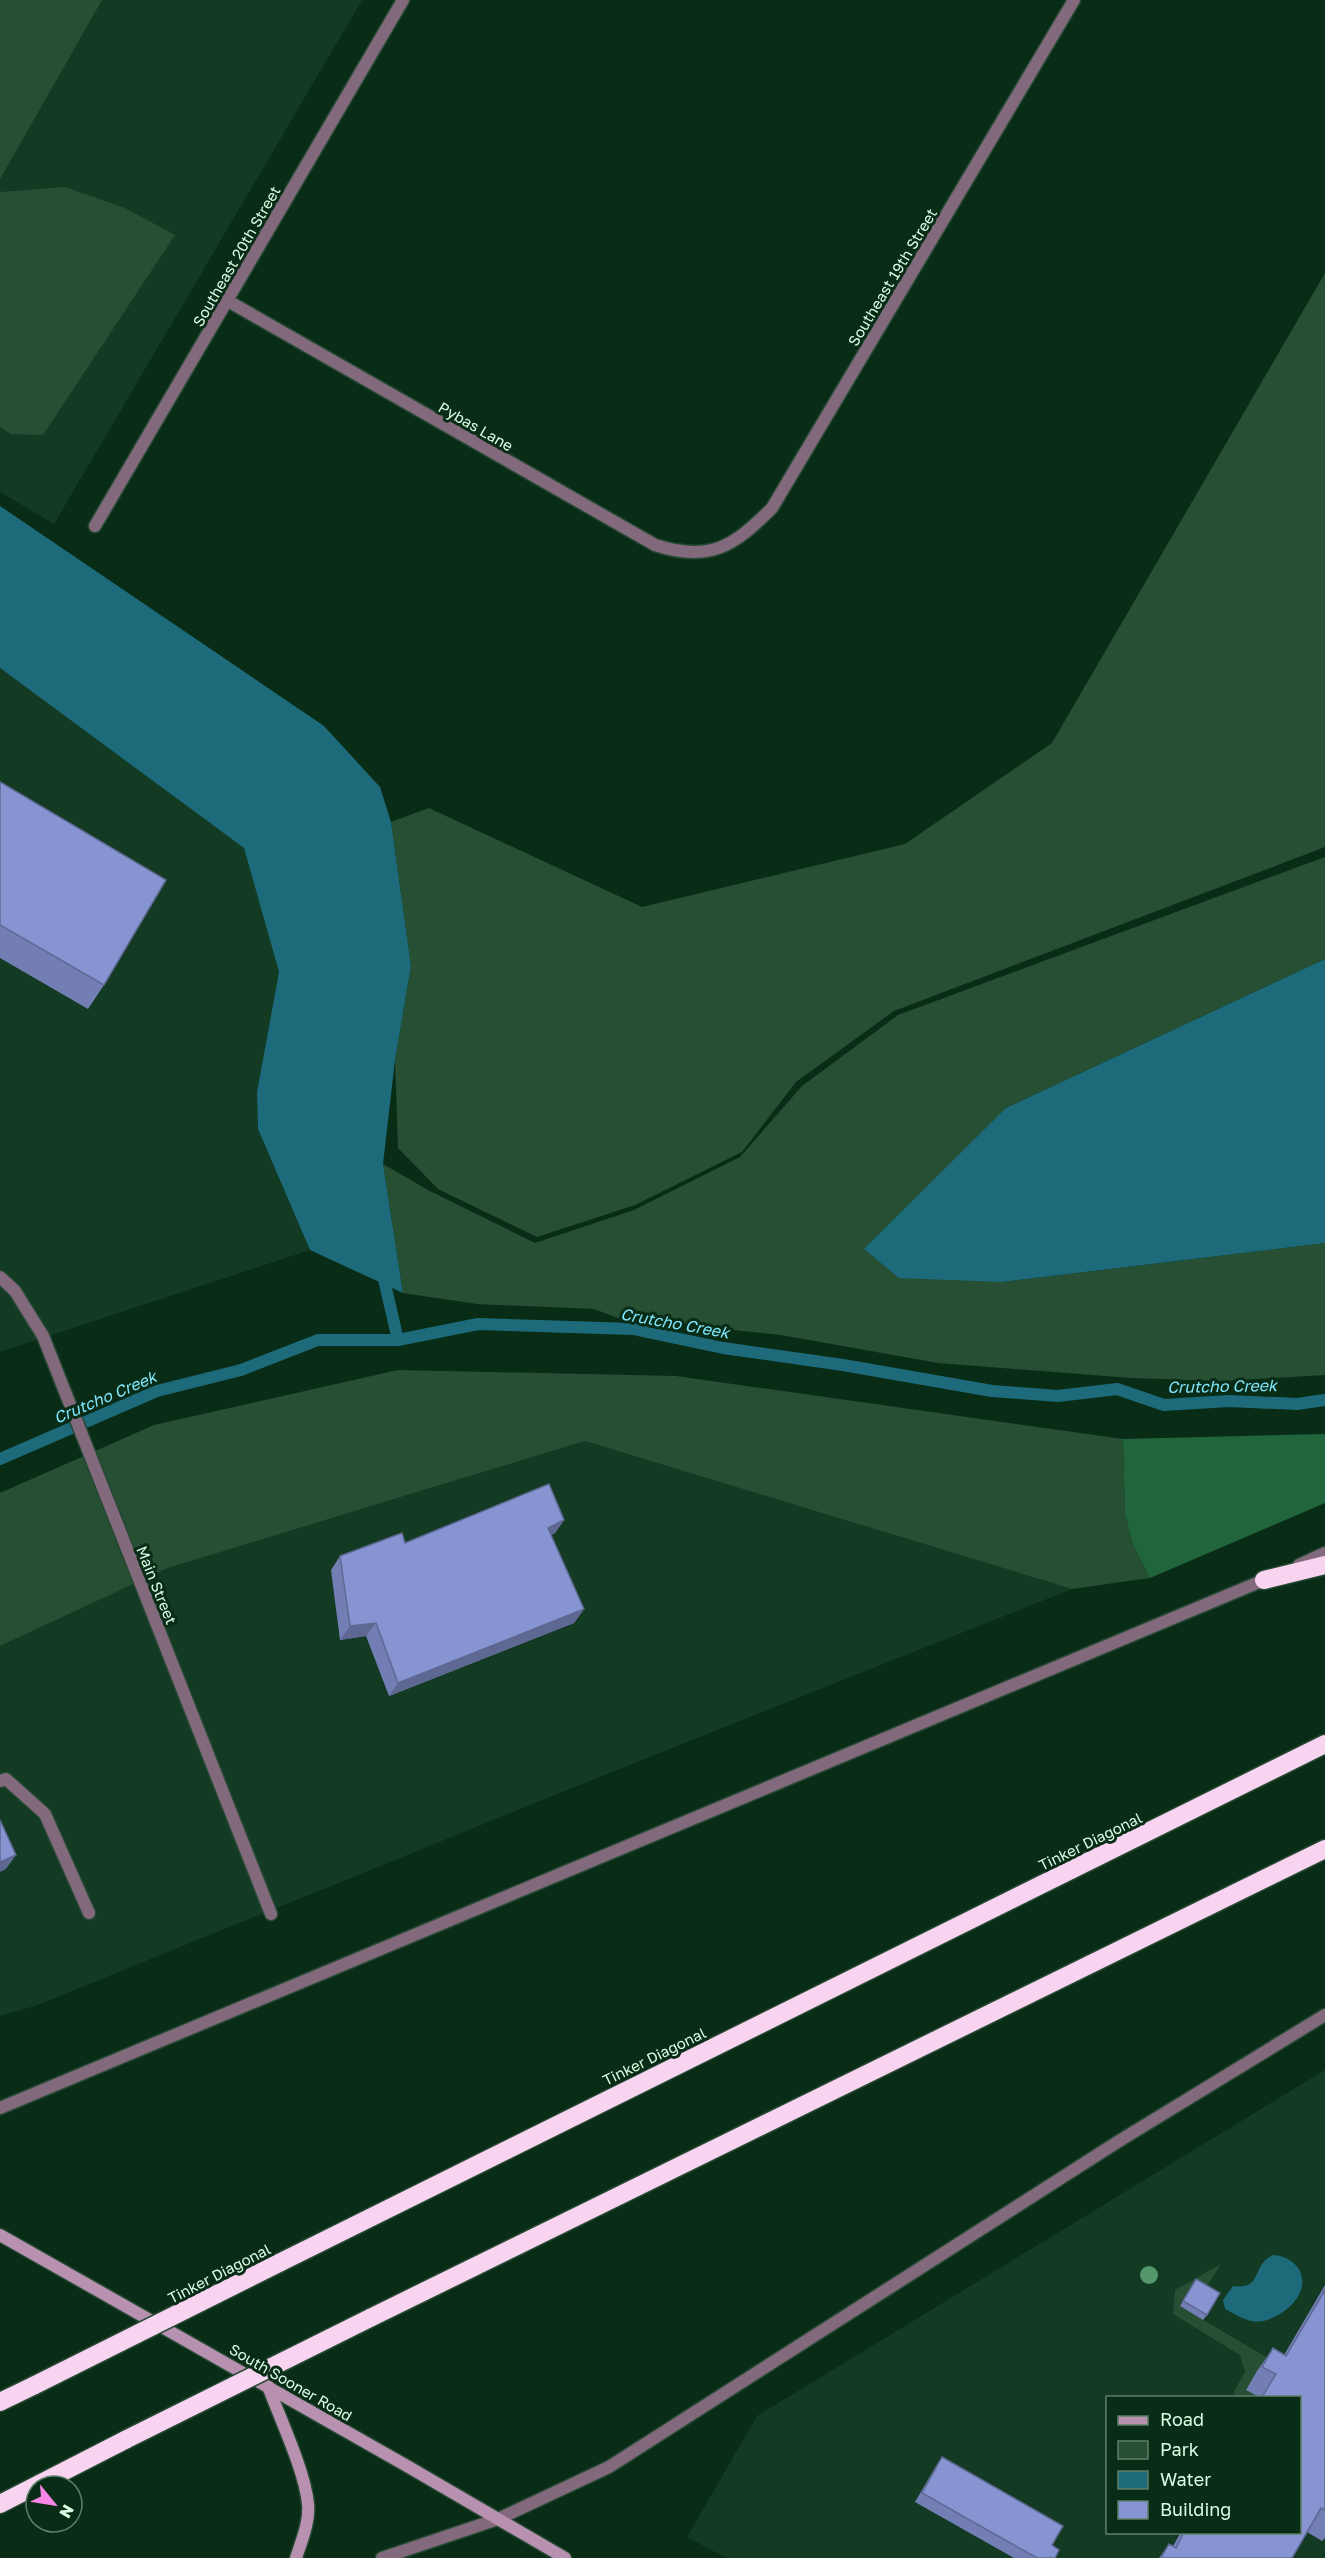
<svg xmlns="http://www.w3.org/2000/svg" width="1325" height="2558" font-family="'Golos Text',sans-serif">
<rect width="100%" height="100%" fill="#092c17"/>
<g fill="#133a23" fill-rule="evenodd">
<path d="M 0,0 L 362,0 L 54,524 L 0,492 Z"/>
<path d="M 0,668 L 244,847 L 279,972 L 257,1092 L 258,1129 L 310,1250 L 0,1352 Z"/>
<path d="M 585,1441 L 1072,1589 L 587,1782 L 35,2006 L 0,2016 L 0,1646 L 168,1568 Z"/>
<path d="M 1325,2070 L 1325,2558 L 726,2558 L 687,2537 L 757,2416 ZM 1108,2398 L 1300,2398 L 1300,2532 L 1108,2532 Z"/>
</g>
<g fill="#264f34">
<path d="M 0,0 L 102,0 L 0,179 Z"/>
<path d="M 65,187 L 125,208 L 175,235 L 43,435 L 11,434 L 0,427 L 0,192 Z"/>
<path d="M 1325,273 L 1325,847 L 894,1011 L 796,1082 L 742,1152 L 635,1205 L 537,1237 L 438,1189 L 398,1148 L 395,1060 L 411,966 L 391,822 L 429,808 L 642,907 L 905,844 L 1052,743 Z"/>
<path d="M 1325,857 L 1325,959 L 1006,1108 L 1002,1282 L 1325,1243 L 1325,1375 L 1222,1381 L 1131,1378 L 938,1363 L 781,1335 L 618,1318 L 594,1309 L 477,1304 L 403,1293 L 383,1164 L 428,1190 L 535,1243 L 634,1210 L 740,1157 L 802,1086 L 898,1015 Z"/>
<path d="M 398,1370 L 676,1376 L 1123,1439 L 1125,1514 L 1133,1545 L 1150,1578 L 1072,1589 L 585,1441 L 168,1568 L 0,1646 L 0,1493 L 154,1425 Z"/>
<path d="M 1221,2264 L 1204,2291 L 1180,2306 L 1278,2364 L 1246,2389 L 1259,2397 L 1235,2397 L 1234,2391 L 1245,2372 L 1240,2355 L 1173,2314 L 1175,2290 Z"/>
</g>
<path fill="#21653c" d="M 1325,1434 L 1325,1503 L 1150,1578 L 1133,1545 L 1125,1514 L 1123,1439 Z"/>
<g fill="#1d6b7a">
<path d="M 0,506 L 324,726 L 380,787 L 391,822 L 411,966 L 395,1060 L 383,1164 L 403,1293 L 310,1250 L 258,1129 L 257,1092 L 279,972 L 244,848 L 0,668 Z"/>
<path d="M 1325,959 L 1325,1243 L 1002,1282 L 899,1278 L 864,1249 L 1006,1108 Z"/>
<path d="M 1273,2255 C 1292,2256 1307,2271 1301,2290 C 1295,2308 1269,2325 1251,2321 C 1242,2319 1233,2313 1225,2309 L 1223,2300 L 1233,2286 C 1264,2290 1250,2266 1273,2255 Z"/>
</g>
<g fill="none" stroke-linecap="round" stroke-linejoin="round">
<g stroke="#1d6b7a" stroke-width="12">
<path d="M 382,1271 L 398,1340"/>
<path d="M 0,1459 L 157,1391 L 241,1370 L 318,1340 L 398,1340 L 478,1324 L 633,1329 L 723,1348 L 843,1365 L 992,1391 L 1058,1396 L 1117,1389 L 1164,1405 L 1229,1401 L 1297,1404 L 1325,1400"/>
</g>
<defs>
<g id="service">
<path d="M 0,1277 L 15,1291 L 43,1336 L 271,1914"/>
<path d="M 0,1781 L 6,1779 L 45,1814 L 89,1913"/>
</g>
<g id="minor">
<path d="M 228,301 L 655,545 C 710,563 734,546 772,508 L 1074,0"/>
<path d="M 95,526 L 403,0"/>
</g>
<g id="tertiary">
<path d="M 1299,1565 L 1325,1553"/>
<path d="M 0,2108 L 1269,1578"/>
<path d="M 382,2558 L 498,2519 L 609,2467 L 1119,2141 L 1325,2015"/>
</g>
<g id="secondary">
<path d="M 0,2235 L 407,2466 L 565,2558"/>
<path d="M 268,2386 C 280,2419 305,2471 308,2504 C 310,2522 301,2542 296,2558"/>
</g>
<g id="motorway">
<path d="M 1264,1580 L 1325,1565"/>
<path d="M 279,2263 L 1325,1744"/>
<path d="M 370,2318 L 1325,1849"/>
<path d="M 0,2402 L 35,2385"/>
<path d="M 0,2504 L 127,2439"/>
</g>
</defs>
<use href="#service" stroke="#264934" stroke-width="15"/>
<use href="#minor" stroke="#264934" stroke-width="15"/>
<use href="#tertiary" stroke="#264934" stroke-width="15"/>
<use href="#secondary" stroke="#264934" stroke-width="15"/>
<use href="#motorway" stroke="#264934" stroke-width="21"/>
<use href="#service" stroke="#82697c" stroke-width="12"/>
<use href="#minor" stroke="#82697c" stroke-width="12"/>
<use href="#tertiary" stroke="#82697c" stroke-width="12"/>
<use href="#secondary" stroke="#b791af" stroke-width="12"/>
<use href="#motorway" stroke="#f8d4f0" stroke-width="18"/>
<defs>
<g id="motorway-bridge">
<path d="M 35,2385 L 279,2263"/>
<path d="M 127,2439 L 370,2318"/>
</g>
</defs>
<use href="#motorway-bridge" stroke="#264934" stroke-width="21" stroke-linecap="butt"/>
<use href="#motorway-bridge" stroke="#f8d4f0" stroke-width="18"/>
</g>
<circle fill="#54976b" cx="1149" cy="2275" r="9"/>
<g fill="#737fb4">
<path d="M 0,782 L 104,985 L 88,1009 L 0,958 Z"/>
<path d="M 564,1520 L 555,1533 L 551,1535 L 584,1609 L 574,1623 L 389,1696 L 366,1636 L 340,1640 L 331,1570 L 340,1556 L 405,1543 Z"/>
<path d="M 1196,2279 L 1207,2315 L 1203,2320 L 1180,2306 Z"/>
<path d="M 1325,2285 L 1325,2538 L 1322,2541 L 1307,2532 L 1292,2558 L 1159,2558 L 1169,2544 L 1173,2546 L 1181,2532 L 1299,2532 L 1299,2397 L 1259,2397 L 1246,2390 L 1257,2371 L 1273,2348 L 1284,2355 Z"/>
<path d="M 942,2457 L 1052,2545 L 1055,2558 L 1014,2558 L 915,2502 L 936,2466 Z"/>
</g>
<g fill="#5e6892">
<path d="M 564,1520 L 555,1533 L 538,1541 L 548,1528 Z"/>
<path d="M 584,1609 L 574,1623 L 389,1696 L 398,1683 Z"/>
<path d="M 376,1623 L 366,1636 L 340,1640 L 350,1626 Z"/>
<path d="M 16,1855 L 6,1869 L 0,1872 L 0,1862 Z"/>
</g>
<g fill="#8694d1" stroke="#5e6892" stroke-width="1.5">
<path d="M 0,782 L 166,880 L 104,985 L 0,925 Z"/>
<path d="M 549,1484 L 564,1520 L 548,1528 L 584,1609 L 398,1683 L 376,1623 L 350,1626 L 340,1556 L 402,1533 L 405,1543 Z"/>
<path d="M 0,1820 L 16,1855 L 0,1862 Z"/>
<path d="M 1196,2279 L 1220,2293 L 1207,2315 L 1183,2301 Z"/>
<path d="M 1325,2290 L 1325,2510 L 1321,2508 L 1292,2558 L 1161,2558 L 1169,2544 L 1176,2548 L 1184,2532 L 1299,2532 L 1299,2397 L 1262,2397 L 1276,2374 L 1262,2367 L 1273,2348 L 1286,2356 Z"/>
<path d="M 942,2457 L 1063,2526 L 1052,2545 L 1059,2550 L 1055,2558 L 1037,2558 L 922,2493 Z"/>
</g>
<g text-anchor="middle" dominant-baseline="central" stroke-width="6" stroke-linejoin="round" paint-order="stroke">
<g font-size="15" fill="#dbfbe3" stroke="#092c17">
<text transform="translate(236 256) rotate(-60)">Southeast 20th Street</text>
<text transform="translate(892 277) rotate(-59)">Southeast 19th Street</text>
<text transform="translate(476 426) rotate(30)">Pybas Lane</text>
<text transform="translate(157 1585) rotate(68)">Main Street</text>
<text transform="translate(1090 1841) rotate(-26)">Tinker Diagonal</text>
<text transform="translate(654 2056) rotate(-26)">Tinker Diagonal</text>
<text transform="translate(219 2273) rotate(-27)">Tinker Diagonal</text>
<text transform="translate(291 2382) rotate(30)">South Sooner Road</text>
</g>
<g font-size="16" font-style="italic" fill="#7fe5fb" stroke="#092c17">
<text transform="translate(675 1323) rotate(10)">Crutcho Creek</text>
<text transform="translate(1222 1386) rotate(-1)">Crutcho Creek</text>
<text transform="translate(105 1397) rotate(-23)">Crutcho Creek</text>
</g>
</g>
<rect x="1106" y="2396" width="195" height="138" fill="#092c17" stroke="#5d7f69" stroke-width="1.5"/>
<rect x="1118" y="2416" width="30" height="9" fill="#b791af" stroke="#5d7f69" stroke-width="1.5"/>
<text x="1160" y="2426" font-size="18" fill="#dbfbe3">Road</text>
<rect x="1118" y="2441" width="30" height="18" fill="#264f34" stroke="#5d7f69" stroke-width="1.5"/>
<text x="1160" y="2456" font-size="18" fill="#dbfbe3">Park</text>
<rect x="1118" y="2471" width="30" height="18" fill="#1d6b7a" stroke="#5d7f69" stroke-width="1.5"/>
<text x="1160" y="2486" font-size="18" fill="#dbfbe3">Water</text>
<rect x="1118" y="2501" width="30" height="18" fill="#8694d1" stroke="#5d7f69" stroke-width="1.5"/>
<text x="1160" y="2516" font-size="18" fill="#dbfbe3">Building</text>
<g transform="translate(54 2504) rotate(120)"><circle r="28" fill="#092c17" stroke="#5d7f69" stroke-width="1.5"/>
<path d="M0-4.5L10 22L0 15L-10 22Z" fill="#fa87e7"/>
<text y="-9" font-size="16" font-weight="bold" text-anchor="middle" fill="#dbfbe3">N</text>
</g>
</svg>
